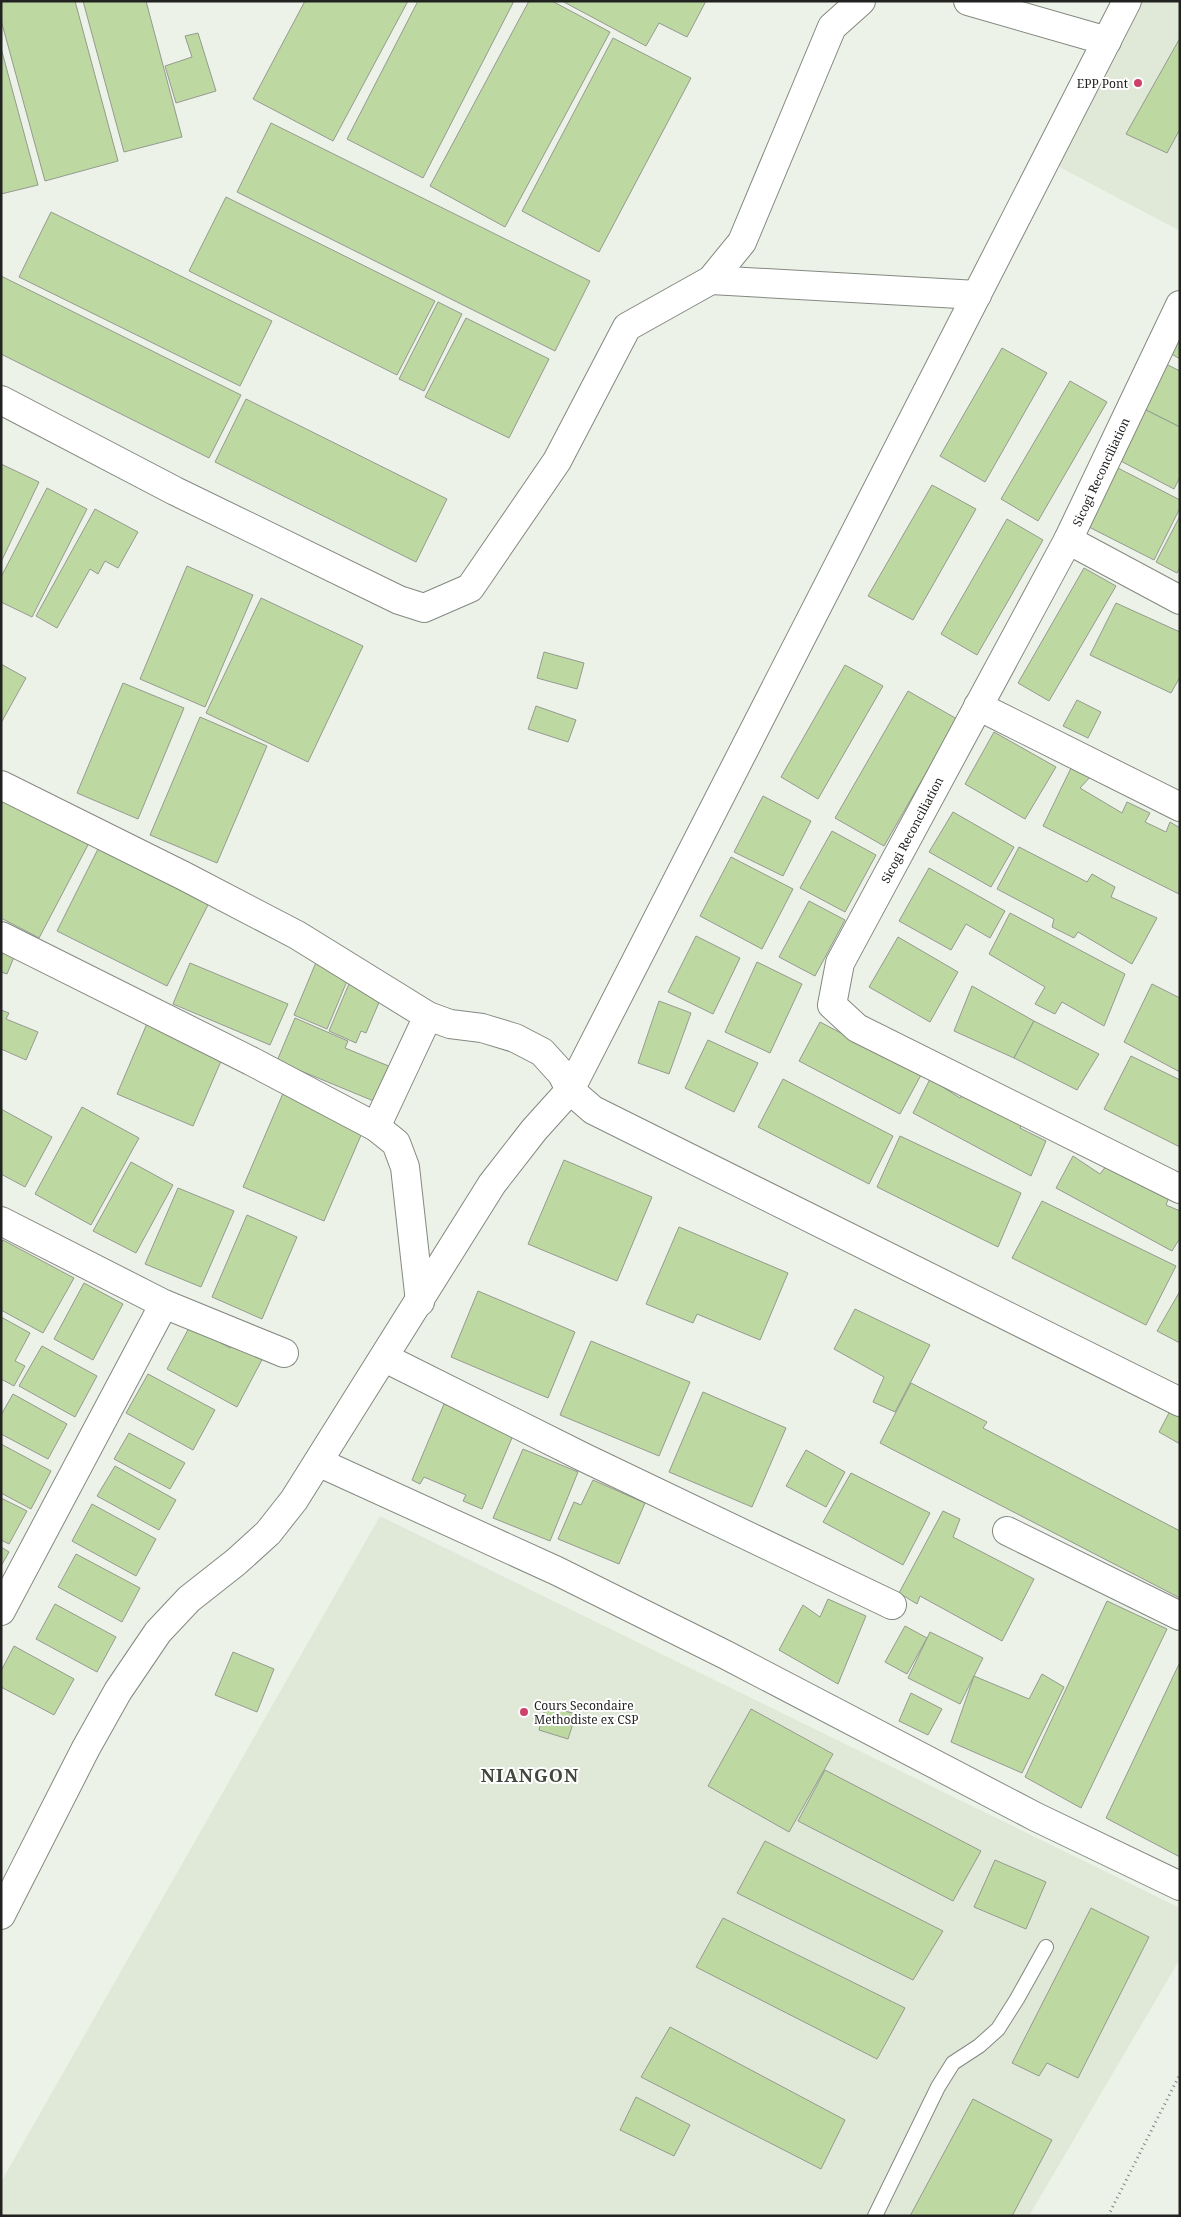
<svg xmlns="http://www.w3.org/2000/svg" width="1181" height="2217" font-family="'Noto Serif',serif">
<rect width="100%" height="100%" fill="#ecf2e8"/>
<g fill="#e0e9d8">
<path d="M 1139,1 L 1180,1 L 1180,231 L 1054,164 Z"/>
<path d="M 380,1516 L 1180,1908 L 1180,1959 L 1029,2216 L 1,2216 L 1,2182 Z"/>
</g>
<g fill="#bdd9a1" stroke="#959a91">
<path d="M 1,1 L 75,1 L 118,161 L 45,181 L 1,20 Z"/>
<path d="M 83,1 L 146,1 L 182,137 L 124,152 Z"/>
<path d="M 305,1 L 408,1 L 333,141 L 253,99 Z"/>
<path d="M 418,1 L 514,1 L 423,178 L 347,139 Z"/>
<path d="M 529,1 L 552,1 L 610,32 L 505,227 L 430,186 Z"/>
<path d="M 562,1 L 706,1 L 687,37 L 659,23 L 646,46 Z"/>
<path d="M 198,33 L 216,91 L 176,103 L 165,66 L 192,57 L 185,36 Z"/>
<path d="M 613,38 L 691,78 L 599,252 L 522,211 Z"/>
<path d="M 1180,38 L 1180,129 L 1167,153 L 1126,134 Z"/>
<path d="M 1,48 L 38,185 L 1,194 Z"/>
<path d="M 271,123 L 590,281 L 555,351 L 237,192 Z"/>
<path d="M 226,197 L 435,301 L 397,375 L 189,271 Z"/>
<path d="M 51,212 L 272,321 L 240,386 L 19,277 Z"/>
<path d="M 1,276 L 241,395 L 209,458 L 1,354 Z"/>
<path d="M 438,302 L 462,314 L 424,391 L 399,379 Z"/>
<path d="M 466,318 L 549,359 L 509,438 L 425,397 Z"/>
<path d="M 1180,330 L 1180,359 L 1170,353 Z"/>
<path d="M 1002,348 L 1047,373 L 985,482 L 940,456 Z"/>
<path d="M 1164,363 L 1180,371 L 1180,427 L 1140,407 Z"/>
<path d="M 1070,381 L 1107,402 L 1038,521 L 1001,499 Z"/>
<path d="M 246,399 L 447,499 L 416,562 L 215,462 Z"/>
<path d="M 1140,407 L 1180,427 L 1180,477 L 1174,489 L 1117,459 Z"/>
<path d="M 1,464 L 39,482 L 1,562 Z"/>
<path d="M 1114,466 L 1180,500 L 1180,508 L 1154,560 L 1083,524 Z"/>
<path d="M 932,485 L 976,509 L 913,620 L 868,596 Z"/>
<path d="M 47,488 L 87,509 L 32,617 L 1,602 L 1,577 Z"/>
<path d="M 95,509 L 138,532 L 118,568 L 105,561 L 98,574 L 90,569 L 57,628 L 36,616 Z"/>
<path d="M 1180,516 L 1180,567 L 1177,573 L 1156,562 Z"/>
<path d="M 1007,519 L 1043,540 L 977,655 L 941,634 Z"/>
<path d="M 187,566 L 253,595 L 205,707 L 140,679 Z"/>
<path d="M 1084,568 L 1116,586 L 1049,701 L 1018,683 Z"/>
<path d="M 261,598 L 363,646 L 308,762 L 206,713 Z"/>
<path d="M 1116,603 L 1180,632 L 1180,677 L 1171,693 L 1090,655 Z"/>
<path d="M 544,652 L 584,663 L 577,689 L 537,678 Z"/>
<path d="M 1,664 L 26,678 L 1,723 Z"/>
<path d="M 845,665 L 883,686 L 818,799 L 781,777 Z"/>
<path d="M 123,683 L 184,708 L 138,819 L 77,793 Z"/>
<path d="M 908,691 L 957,719 L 884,846 L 835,818 Z"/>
<path d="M 1077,700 L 1101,712 L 1088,738 L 1063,726 Z"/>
<path d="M 536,706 L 576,720 L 568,742 L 528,729 Z"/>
<path d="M 200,717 L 267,746 L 217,863 L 150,835 Z"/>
<path d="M 994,732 L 1056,767 L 1025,819 L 965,784 Z"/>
<path d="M 1072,766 L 1091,776 L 1080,788 L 1122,813 L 1127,802 L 1150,813 L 1145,822 L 1166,832 L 1170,822 L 1180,828 L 1179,894 L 1043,826 Z"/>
<path d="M 763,796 L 811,821 L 783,876 L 734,852 Z"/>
<path d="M 1,797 L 89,843 L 39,938 L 1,918 Z"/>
<path d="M 953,812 L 1014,847 L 991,887 L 929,852 Z"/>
<path d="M 832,831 L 876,855 L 845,912 L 800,888 Z"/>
<path d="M 102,841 L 212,897 L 167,986 L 57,931 Z"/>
<path d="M 1019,847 L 1087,882 L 1092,874 L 1115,887 L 1111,897 L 1157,918 L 1132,964 L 1078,932 L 1074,938 L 1052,927 L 1054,919 L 997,889 Z"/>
<path d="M 731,857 L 793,889 L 762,949 L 700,916 Z"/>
<path d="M 929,868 L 1005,911 L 990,938 L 966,924 L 951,950 L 899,921 Z"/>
<path d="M 809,901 L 845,920 L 815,976 L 779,957 Z"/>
<path d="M 1010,913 L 1125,974 L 1104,1026 L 1062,1002 L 1055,1014 L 1035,1004 L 1045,987 L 989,954 Z"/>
<path d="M 696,936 L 740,958 L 713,1014 L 668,992 Z"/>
<path d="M 898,937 L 958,972 L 930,1022 L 869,987 Z"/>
<path d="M 2,951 L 14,957 L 7,974 L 1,972 Z"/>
<path d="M 317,960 L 350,974 L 327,1029 L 294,1015 Z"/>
<path d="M 757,962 L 802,984 L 770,1053 L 725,1032 Z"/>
<path d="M 190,963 L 288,1004 L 270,1045 L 173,1004 Z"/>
<path d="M 351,979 L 383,993 L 366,1033 L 361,1031 L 356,1043 L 329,1031 Z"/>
<path d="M 1152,984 L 1180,998 L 1180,1072 L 1124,1042 Z"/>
<path d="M 972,986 L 1034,1021 L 1014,1058 L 954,1031 Z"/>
<path d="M 659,1001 L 691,1013 L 669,1074 L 638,1063 Z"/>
<path d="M 1,1010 L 9,1013 L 6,1019 L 38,1032 L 26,1060 L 1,1049 Z"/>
<path d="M 295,1018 L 348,1041 L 345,1048 L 391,1067 L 376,1102 L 277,1061 Z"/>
<path d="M 149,1019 L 225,1052 L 193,1126 L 117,1094 Z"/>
<path d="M 1034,1021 L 1099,1054 L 1077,1090 L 1014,1058 Z"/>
<path d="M 820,1022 L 921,1075 L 900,1114 L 799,1061 Z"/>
<path d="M 708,1040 L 758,1063 L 734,1112 L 685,1088 Z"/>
<path d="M 1131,1056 L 1180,1080 L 1180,1147 L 1104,1109 Z"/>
<path d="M 783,1079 L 893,1136 L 869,1184 L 758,1127 Z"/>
<path d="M 930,1079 L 960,1098 L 967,1088 L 1024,1116 L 1020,1128 L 1046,1141 L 1031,1176 L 913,1113 Z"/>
<path d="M 284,1091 L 365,1126 L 324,1221 L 243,1187 Z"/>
<path d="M 82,1107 L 139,1138 L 91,1225 L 35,1194 Z"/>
<path d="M 1,1109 L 52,1137 L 25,1187 L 1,1174 Z"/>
<path d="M 900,1136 L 1021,1193 L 998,1247 L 877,1187 Z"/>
<path d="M 1073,1156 L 1100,1174 L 1107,1165 L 1170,1194 L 1166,1205 L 1180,1211 L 1180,1238 L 1172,1251 L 1056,1188 Z"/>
<path d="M 564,1160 L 652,1197 L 617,1281 L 528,1244 Z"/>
<path d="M 131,1162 L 173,1185 L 136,1253 L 93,1231 Z"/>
<path d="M 178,1188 L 234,1211 L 201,1287 L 145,1264 Z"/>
<path d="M 1042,1201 L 1176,1266 L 1146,1325 L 1012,1258 Z"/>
<path d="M 247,1215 L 297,1237 L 262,1319 L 212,1297 Z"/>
<path d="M 679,1227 L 788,1273 L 760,1340 L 697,1314 L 693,1323 L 646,1304 Z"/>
<path d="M 3,1240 L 74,1278 L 43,1333 L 1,1310 L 1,1243 Z"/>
<path d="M 84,1283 L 123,1304 L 93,1360 L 54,1339 Z"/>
<path d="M 478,1291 L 575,1332 L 548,1398 L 451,1357 Z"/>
<path d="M 1180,1291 L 1180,1343 L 1157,1331 Z"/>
<path d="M 855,1309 L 930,1345 L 895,1412 L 873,1402 L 884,1377 L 834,1349 Z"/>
<path d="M 1,1317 L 30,1333 L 15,1361 L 25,1366 L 14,1386 L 1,1379 Z"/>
<path d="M 190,1326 L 230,1348 L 234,1340 L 264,1356 L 237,1407 L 167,1369 Z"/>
<path d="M 591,1341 L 690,1382 L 659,1456 L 560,1415 Z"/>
<path d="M 42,1346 L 97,1376 L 75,1417 L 19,1386 Z"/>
<path d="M 148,1374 L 215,1410 L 193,1450 L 126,1413 Z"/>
<path d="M 911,1383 L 987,1422 L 983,1428 L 1180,1531 L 1180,1598 L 880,1443 Z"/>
<path d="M 703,1392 L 786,1428 L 752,1507 L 669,1472 Z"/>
<path d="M 13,1394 L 67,1424 L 48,1459 L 1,1434 L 1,1415 Z"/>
<path d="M 444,1404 L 514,1433 L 482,1509 L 463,1501 L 466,1495 L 424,1477 L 420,1484 L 412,1480 Z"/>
<path d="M 1170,1411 L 1180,1416 L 1180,1444 L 1159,1432 Z"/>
<path d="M 129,1433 L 185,1463 L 170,1489 L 114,1459 Z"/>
<path d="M 1,1444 L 51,1471 L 31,1509 L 1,1493 Z"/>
<path d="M 523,1449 L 578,1472 L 550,1541 L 493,1518 Z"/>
<path d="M 806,1450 L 845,1472 L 826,1507 L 786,1486 Z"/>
<path d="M 115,1466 L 176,1500 L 159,1530 L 97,1496 Z"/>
<path d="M 851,1473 L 930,1513 L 903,1565 L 823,1522 Z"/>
<path d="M 593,1480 L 645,1503 L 619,1564 L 558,1539 L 574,1502 L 581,1505 Z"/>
<path d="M 1,1498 L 27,1511 L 9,1544 L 1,1540 Z"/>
<path d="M 92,1504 L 156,1539 L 136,1576 L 72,1541 Z"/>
<path d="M 943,1511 L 960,1519 L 953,1537 L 1034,1579 L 1002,1641 L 920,1596 L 917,1604 L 899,1593 Z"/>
<path d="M 1,1547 L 9,1552 L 1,1566 Z"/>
<path d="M 76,1554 L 140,1588 L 122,1622 L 58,1587 Z"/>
<path d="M 828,1599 L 866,1616 L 838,1684 L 779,1650 L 803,1605 L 820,1617 Z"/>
<path d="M 1107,1601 L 1167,1629 L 1081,1808 L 1025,1777 Z"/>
<path d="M 55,1604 L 116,1637 L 97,1672 L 36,1639 Z"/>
<path d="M 905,1626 L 927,1638 L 907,1674 L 885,1662 Z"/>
<path d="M 930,1632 L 983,1658 L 960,1704 L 908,1678 Z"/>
<path d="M 14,1646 L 74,1679 L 54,1715 L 1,1687 L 1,1671 Z"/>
<path d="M 233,1652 L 274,1669 L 257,1712 L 215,1695 Z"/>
<path d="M 1180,1662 L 1180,1857 L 1106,1818 Z"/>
<path d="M 1042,1674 L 1064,1687 L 1022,1773 L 951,1742 L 974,1676 L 1029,1699 Z"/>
<path d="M 911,1693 L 942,1709 L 928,1735 L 899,1721 Z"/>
<path d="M 546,1706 L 576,1714 L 568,1739 L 539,1730 Z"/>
<path d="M 751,1709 L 833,1754 L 789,1832 L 708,1786 Z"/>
<path d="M 825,1770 L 981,1851 L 953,1901 L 798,1821 Z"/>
<path d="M 765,1841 L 943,1931 L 913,1980 L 737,1893 Z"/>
<path d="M 995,1860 L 1046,1882 L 1026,1929 L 974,1907 Z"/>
<path d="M 1091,1908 L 1149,1937 L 1078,2078 L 1047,2063 L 1039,2076 L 1012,2063 Z"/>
<path d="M 723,1918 L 905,2008 L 877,2059 L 696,1967 Z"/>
<path d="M 670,2027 L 845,2120 L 821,2169 L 641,2077 Z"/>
<path d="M 636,2097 L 690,2125 L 674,2156 L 620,2130 Z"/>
<path d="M 973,2099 L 1052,2140 L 1012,2216 L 910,2216 Z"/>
</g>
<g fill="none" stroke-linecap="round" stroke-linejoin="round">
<defs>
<path id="service" d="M 875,2216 L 938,2087 L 953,2063 L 979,2046 L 998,2029 L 1017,1999 L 1046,1947"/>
<g id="minor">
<path d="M 968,1 L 1107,41"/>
<path d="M 711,280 L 977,295"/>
<path d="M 1180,305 L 1068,540 L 840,963 L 832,1005 L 857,1028 L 1180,1189"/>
<path d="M 1,400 L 175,491 L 399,600 L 424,608 L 470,588 L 557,461 L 627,327 L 711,280 L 742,242 L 832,27 L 861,1"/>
<path d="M 1068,540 L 1180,600"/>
<path d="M 978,706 L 1180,807"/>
<path d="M 1,785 L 184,876 L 297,935 L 428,1016 L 450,1024 L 482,1028 L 515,1038 L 542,1052 L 562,1074 L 570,1090 L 593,1110 L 1180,1402"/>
<path d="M 1,936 L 251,1061 L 376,1127 L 396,1143 L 405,1167 L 420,1302"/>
<path d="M 376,1127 L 428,1016"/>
<path d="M 1,1221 L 164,1304 L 284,1353"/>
<path d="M 385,1358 L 583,1457 L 892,1605"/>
<path d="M 318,1462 L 557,1571 L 726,1655 L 1036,1817 L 1180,1886"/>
<path d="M 1007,1531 L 1180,1616"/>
<path d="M 1,1611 L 164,1304"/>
<path d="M 1,1915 L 86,1748 L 118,1691 L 158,1632 L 189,1599 L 236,1562 L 268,1533 L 294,1500 L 492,1184 L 534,1130 L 570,1090 L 1127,1"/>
</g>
</defs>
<use href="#service" stroke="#848980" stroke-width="16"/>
<use href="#minor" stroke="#848980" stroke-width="30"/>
<path stroke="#7d817b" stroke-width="3" stroke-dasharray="1 4" stroke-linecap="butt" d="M 1108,2216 L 1180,2074"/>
<use href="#service" stroke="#fff" stroke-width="14"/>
<use href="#minor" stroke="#fff" stroke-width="28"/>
</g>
<g fill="#cf416a" stroke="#fff" stroke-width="2">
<circle cx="1138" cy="83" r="5"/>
<circle cx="524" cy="1712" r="5"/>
</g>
<g text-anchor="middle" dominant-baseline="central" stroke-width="4" stroke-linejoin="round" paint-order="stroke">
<g font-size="12" fill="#222320" stroke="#fff" text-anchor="end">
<text x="1128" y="83">EPP Pont</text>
<text x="534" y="1705" text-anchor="start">Cours Secondaire<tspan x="534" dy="14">Methodiste ex CSP</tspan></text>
</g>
<g font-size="12" fill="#222320" stroke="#fff">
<text transform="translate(1101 472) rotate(-65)">Sicogi Reconciliation</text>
<text transform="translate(912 830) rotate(-62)">Sicogi Reconciliation</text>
</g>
<g font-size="18" font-weight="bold" letter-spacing="1" fill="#43473f" stroke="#fff">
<text x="530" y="1775">NIANGON</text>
</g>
</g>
<rect width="1181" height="2217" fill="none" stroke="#222320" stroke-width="5"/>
</svg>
